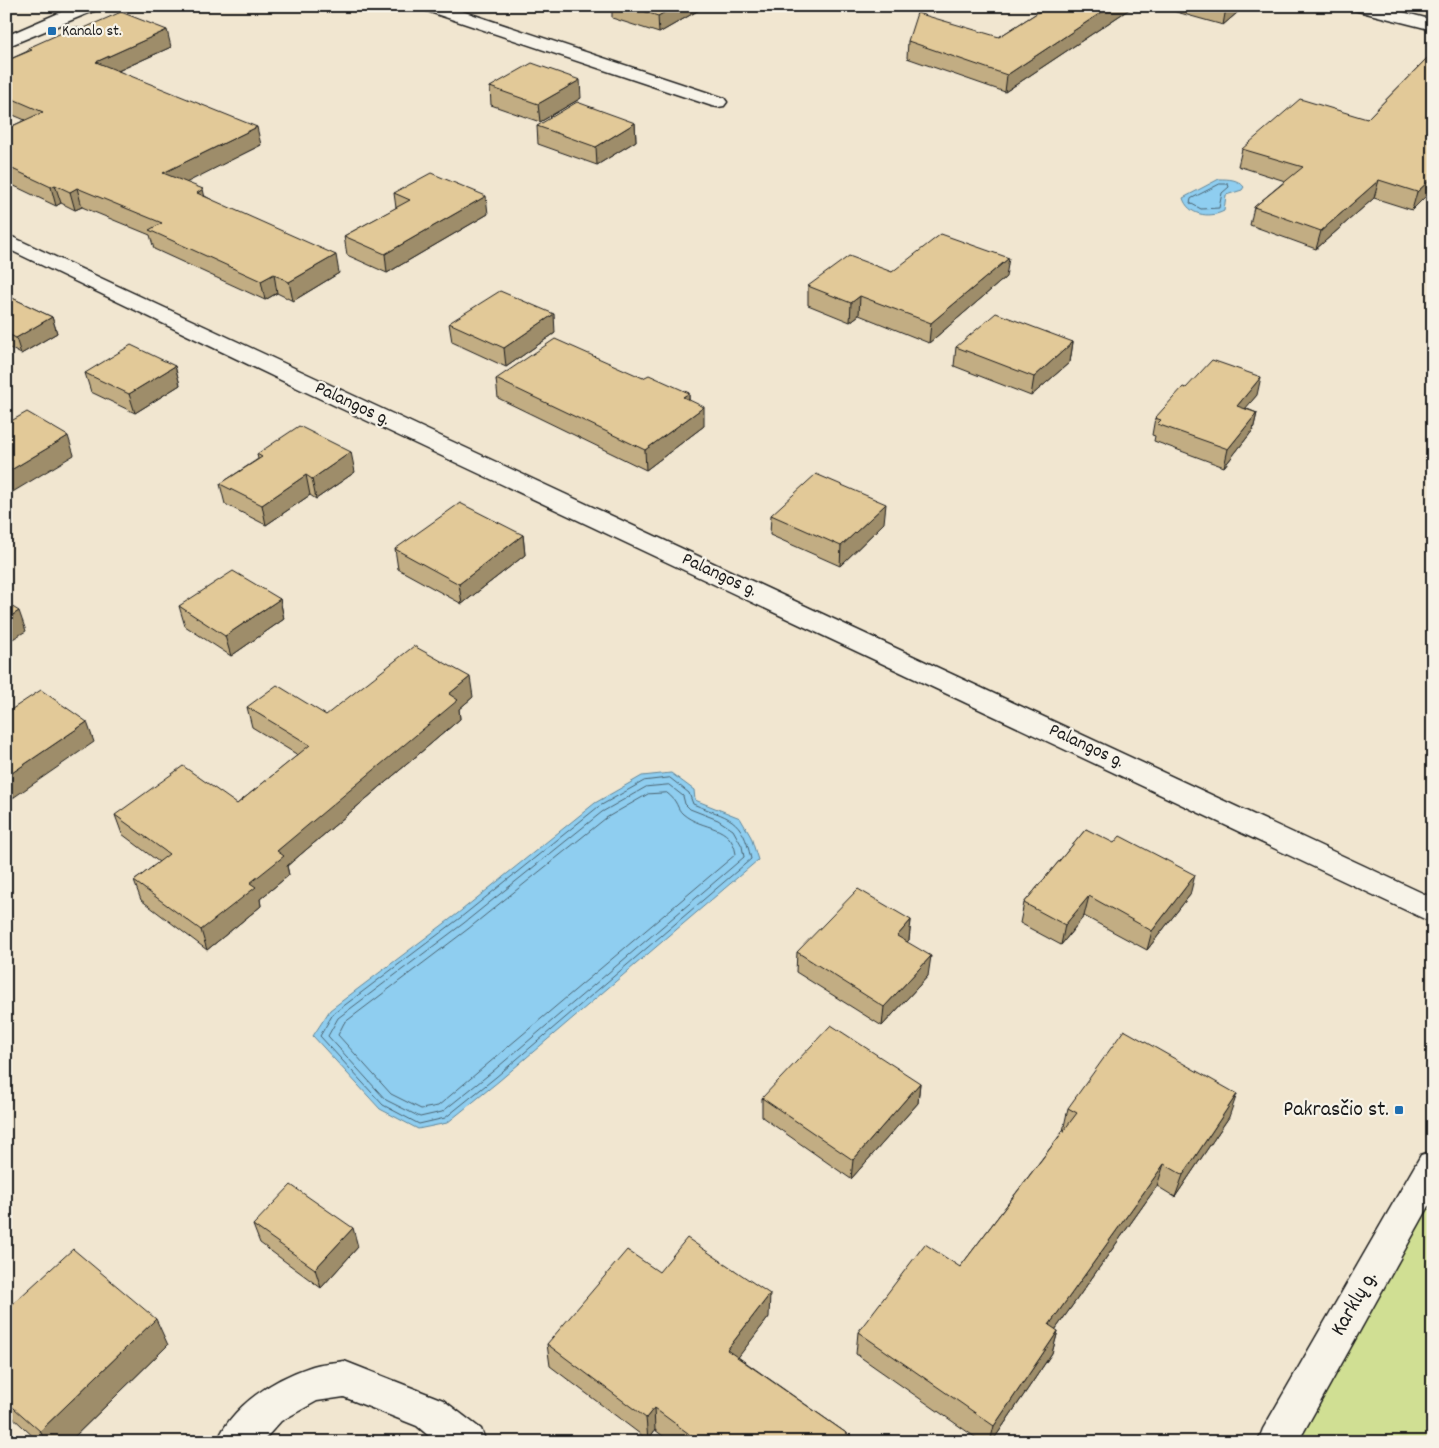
<svg xmlns="http://www.w3.org/2000/svg" width="1439" height="1448" font-family="Dekko,sans-serif">
<rect width="100%" height="100%" fill="#f1e6d0"/>
<filter id="ink" filterUnits="userSpaceOnUse"><feTurbulence type="fractalNoise" baseFrequency=".02" numOctaves="2"/><feDisplacementMap in="SourceGraphic" scale="10" xChannelSelector="R" yChannelSelector="G"/><feConvolveMatrix kernelMatrix="1 2 1 2 8 2 1 2 1" color-interpolation-filters="sRGB"/></filter>
<g filter="url(#ink)">
<path fill="#d0df93" stroke="#767e58" d="M 1433,1166 L 1433,1442 L 1277,1442 Z"/>
<g fill="#8fcef0" stroke="#61879b">
<path d="M 1219,179 C 1229,179 1238,179 1244,187 L 1242,190 L 1226,195 L 1224,211 C 1209,219 1188,215 1183,198 Z"/>
<path d="M 671,773 L 694,790 L 695,800 L 740,818 L 751,837 L 758,860 L 499,1081 L 447,1123 L 418,1129 L 380,1109 L 313,1036 L 330,1010 L 457,914 L 595,803 L 642,776 Z"/>
</g>
<g fill="none" stroke-linecap="round" stroke-linejoin="round">
<g stroke="#4a6371" stroke-width="1">
<path d="M 1220,184 L 1228,184 L 1229,187 L 1222,193 L 1219,208 L 1201,209 L 1190,203 L 1191,199 Z"/>
<path d="M 670,778 L 689,793 L 693,804 C 729,819 742,816 751,859 L 496,1077 L 445,1118 L 419,1124 L 383,1105 L 320,1036 L 333,1014 L 460,918 L 598,807 L 644,781 Z"/>
<path d="M 669,785 L 683,796 L 685,804 L 690,809 L 718,820 L 733,830 L 742,846 L 744,857 L 492,1072 L 442,1112 L 420,1117 L 386,1100 L 328,1036 L 338,1018 L 464,923 L 602,812 L 646,787 Z"/>
<path d="M 667,793 C 679,802 676,808 683,814 C 703,831 731,823 736,854 L 438,1106 L 421,1109 L 391,1094 L 338,1035 L 344,1023 L 468,929 L 606,818 L 648,794 Z"/>
</g>
<defs>
<g id="street">
<path d="M 75,6 L 98,6 L 96,10 L 6,47 L 6,36 Z"/>
<path d="M 422,6 L 447,6 L 724,98 L 727,102 L 724,106 L 718,107 L 712,106 L 424,10 Z"/>
<path d="M 1352,6 L 1380,6 L 1433,20 L 1433,30 L 1354,10 Z"/>
<path d="M 6,234 L 1433,898 L 1433,923 L 289,384 L 6,248 Z"/>
<path d="M 1433,1151 L 1433,1199 L 1298,1442 L 1258,1442 L 1263,1429 L 1421,1155 Z"/>
<path d="M 344,1361 L 443,1400 L 481,1429 L 486,1442 L 436,1442 L 417,1426 L 344,1397 L 317,1401 L 281,1421 L 262,1442 L 217,1442 C 232,1405 274,1379 310,1367 C 320,1363 333,1363 344,1361 Z"/>
</g>
</defs>
<use href="#street" stroke="#1c1c1c" stroke-width="3"/>
<use href="#street" fill="#f7f3e8" fill-rule="evenodd"/>
</g>
<g fill="#c2ad83" stroke="#1c1c1c">
<path d="M 612,6 L 706,6 L 659,33 L 612,18 Z"/>
<path d="M 1048,6 L 1134,6 L 1005,92 L 907,58 L 908,41 L 999,37 Z"/>
<path d="M 1155,6 L 1245,6 L 1223,25 Z"/>
<path d="M 82,29 L 171,47 L 118,71 L 261,145 L 186,182 L 205,196 L 339,273 L 293,301 L 277,293 L 265,300 L 154,249 L 150,235 L 82,207 L 75,210 L 61,203 L 56,206 L 6,182 L 6,129 L 25,120 L 6,112 L 6,61 L 28,51 L 28,48 Z"/>
<path d="M 1433,52 L 1433,189 L 1412,210 L 1374,198 L 1316,249 L 1250,225 L 1254,207 L 1285,181 L 1238,166 L 1242,149 L 1367,119 Z"/>
<path d="M 490,87 L 581,98 L 540,122 L 491,105 Z"/>
<path d="M 635,123 L 636,141 L 597,165 L 538,144 L 537,126 Z"/>
<path d="M 394,193 L 488,214 L 387,273 L 347,255 L 344,236 L 396,208 Z"/>
<path d="M 892,272 L 1006,277 L 929,343 L 859,315 L 850,322 L 808,305 L 808,286 Z"/>
<path d="M 6,286 L 9,288 L 12,298 L 52,317 L 57,333 L 21,354 L 6,346 Z"/>
<path d="M 449,323 L 555,333 L 506,367 L 452,342 Z"/>
<path d="M 1073,342 L 1070,362 L 1031,396 L 954,366 L 956,347 Z"/>
<path d="M 175,366 L 180,385 L 135,413 L 91,392 L 85,373 Z"/>
<path d="M 643,378 L 689,393 L 689,400 L 704,426 L 646,470 L 498,398 L 496,379 Z"/>
<path d="M 1186,388 L 1257,395 L 1245,408 L 1257,413 L 1253,430 L 1224,467 L 1154,441 L 1155,436 L 1152,435 L 1155,418 Z"/>
<path d="M 257,454 L 355,472 L 316,499 L 310,495 L 266,525 L 225,504 L 220,484 L 258,459 Z"/>
<path d="M 771,515 L 884,523 L 840,566 L 770,535 Z"/>
<path d="M 523,535 L 525,555 L 462,604 L 398,569 L 395,549 Z"/>
<path d="M 280,599 L 284,619 L 231,656 L 185,626 L 179,606 Z"/>
<path d="M 473,697 L 459,709 L 460,719 L 287,866 L 289,875 L 260,899 L 261,906 L 207,950 L 141,900 L 134,881 L 159,862 L 122,834 L 115,815 L 237,804 L 298,755 L 252,727 L 247,707 L 326,715 Z"/>
<path d="M 1086,829 L 1190,895 L 1147,950 L 1084,916 L 1061,945 L 1020,923 L 1024,903 Z"/>
<path d="M 911,920 L 909,940 L 907,942 L 928,976 L 882,1026 L 796,972 L 797,952 Z"/>
<path d="M 920,1083 L 918,1103 L 851,1179 L 762,1117 L 762,1098 Z"/>
<path d="M 1068,1108 L 1229,1117 L 1175,1197 L 1157,1186 L 1055,1330 L 1058,1331 L 1052,1353 L 992,1442 L 982,1442 L 856,1354 L 858,1332 L 960,1267 L 1063,1131 Z"/>
<path d="M 253,1225 L 358,1247 L 321,1288 L 260,1243 Z"/>
<path d="M 659,1272 L 769,1317 L 738,1357 L 859,1442 L 671,1442 L 655,1430 L 648,1440 L 550,1366 L 547,1344 Z"/>
<path d="M 6,1310 L 168,1345 L 69,1442 L 39,1442 L 6,1411 Z"/>
</g>
<g fill="#9e8d6a" stroke="#1c1c1c">
<path d="M 676,6 L 706,6 L 659,33 L 658,16 Z"/>
<path d="M 1111,6 L 1134,6 L 1005,92 L 1007,75 Z"/>
<path d="M 1228,6 L 1245,6 L 1223,25 L 1226,8 Z"/>
<path d="M 167,30 L 171,47 L 100,79 L 96,62 Z"/>
<path d="M 580,80 L 581,98 L 540,122 L 538,104 Z"/>
<path d="M 635,123 L 636,141 L 597,165 L 596,147 Z"/>
<path d="M 257,127 L 261,145 L 168,192 L 163,173 Z"/>
<path d="M 1433,177 L 1433,189 L 1412,210 L 1417,192 Z"/>
<path d="M 1379,180 L 1374,198 L 1316,249 L 1321,231 Z"/>
<path d="M 55,185 L 61,203 L 56,206 L 51,187 Z"/>
<path d="M 77,188 L 82,207 L 75,210 L 70,192 Z"/>
<path d="M 203,189 L 207,207 L 197,193 Z"/>
<path d="M 486,196 L 488,214 L 387,273 L 385,254 Z"/>
<path d="M 336,255 L 339,273 L 293,301 L 289,282 Z"/>
<path d="M 1009,258 L 1006,277 L 929,343 L 931,323 Z"/>
<path d="M 274,274 L 277,293 L 265,300 L 261,281 Z"/>
<path d="M 9,288 L 14,303 L 6,307 L 6,289 Z"/>
<path d="M 860,296 L 859,315 L 850,322 L 851,303 Z"/>
<path d="M 554,314 L 555,333 L 506,367 L 504,348 Z"/>
<path d="M 52,317 L 57,333 L 21,354 L 16,338 Z"/>
<path d="M 1073,342 L 1070,362 L 1031,396 L 1034,377 Z"/>
<path d="M 175,366 L 180,385 L 135,413 L 129,394 Z"/>
<path d="M 1261,377 L 1257,395 L 1233,423 L 1237,406 Z"/>
<path d="M 689,393 L 689,413 L 683,397 Z"/>
<path d="M 704,407 L 704,426 L 646,470 L 645,450 Z"/>
<path d="M 1257,413 L 1253,430 L 1224,467 L 1228,449 Z"/>
<path d="M 68,436 L 74,455 L 6,496 L 6,473 Z"/>
<path d="M 351,452 L 355,472 L 316,499 L 312,479 Z"/>
<path d="M 306,475 L 310,495 L 266,525 L 262,505 Z"/>
<path d="M 886,504 L 884,523 L 840,566 L 841,546 Z"/>
<path d="M 523,535 L 525,555 L 462,604 L 459,584 Z"/>
<path d="M 280,599 L 284,619 L 231,656 L 225,636 Z"/>
<path d="M 19,611 L 26,631 L 6,643 L 6,619 Z"/>
<path d="M 470,677 L 473,697 L 459,709 L 460,719 L 287,866 L 289,875 L 260,899 L 261,906 L 207,950 L 201,930 L 250,883 L 277,851 L 449,694 Z"/>
<path d="M 87,722 L 94,742 L 7,802 L 6,800 L 6,777 Z"/>
<path d="M 1195,875 L 1190,895 L 1147,950 L 1152,931 Z"/>
<path d="M 1089,896 L 1084,916 L 1061,945 L 1065,925 Z"/>
<path d="M 911,920 L 909,940 L 894,956 L 897,936 Z"/>
<path d="M 931,956 L 928,976 L 882,1026 L 884,1007 Z"/>
<path d="M 920,1083 L 918,1103 L 851,1179 L 853,1160 Z"/>
<path d="M 1237,1094 L 1229,1117 L 1175,1197 L 1183,1175 Z"/>
<path d="M 1164,1164 L 1157,1186 L 1043,1347 L 1049,1325 Z"/>
<path d="M 353,1228 L 358,1247 L 321,1288 L 315,1269 Z"/>
<path d="M 770,1294 L 769,1317 L 727,1372 L 727,1350 Z"/>
<path d="M 156,1319 L 168,1345 L 69,1442 L 46,1442 L 40,1431 Z"/>
<path d="M 1058,1331 L 1052,1353 L 992,1442 L 990,1442 L 994,1426 Z"/>
<path d="M 654,1408 L 655,1430 L 648,1440 L 646,1418 Z"/>
</g>
<g fill="#e2c998" stroke="#1c1c1c">
<path d="M 628,6 L 676,6 L 658,16 Z"/>
<path d="M 1048,6 L 1111,6 L 1007,75 L 908,41 L 917,13 L 999,37 Z"/>
<path d="M 121,12 L 167,30 L 96,62 L 257,127 L 163,173 L 203,189 L 197,193 L 336,255 L 289,282 L 274,274 L 261,281 L 149,230 L 162,223 L 77,188 L 70,192 L 55,185 L 51,187 L 6,166 L 6,129 L 43,112 L 6,96 L 6,61 L 32,50 L 28,48 L 75,27 L 82,29 Z"/>
<path d="M 1433,52 L 1433,177 L 1417,192 L 1379,180 L 1321,231 L 1254,207 L 1303,167 L 1242,149 L 1300,99 L 1367,119 Z"/>
<path d="M 532,63 L 580,80 L 538,104 L 490,87 Z"/>
<path d="M 577,102 L 635,123 L 596,147 L 537,126 Z"/>
<path d="M 431,173 L 486,196 L 385,254 L 344,236 L 410,200 L 394,193 Z"/>
<path d="M 941,234 L 1009,258 L 931,323 L 860,296 L 851,303 L 808,286 L 849,256 L 892,272 Z"/>
<path d="M 500,291 L 554,314 L 504,348 L 449,323 Z"/>
<path d="M 6,295 L 52,317 L 16,338 L 6,333 Z"/>
<path d="M 996,313 L 1073,342 L 1034,377 L 956,347 Z"/>
<path d="M 555,339 L 643,378 L 649,375 L 689,393 L 683,397 L 704,407 L 645,450 L 496,379 Z"/>
<path d="M 131,345 L 175,366 L 129,394 L 85,373 Z"/>
<path d="M 1212,360 L 1261,377 L 1237,406 L 1257,413 L 1228,449 L 1157,424 L 1161,420 L 1155,418 L 1183,387 L 1186,388 Z"/>
<path d="M 27,412 L 68,436 L 6,473 L 6,424 Z"/>
<path d="M 299,426 L 351,452 L 312,479 L 306,475 L 262,505 L 220,484 L 262,457 L 257,454 Z"/>
<path d="M 816,474 L 886,504 L 841,546 L 771,515 Z"/>
<path d="M 460,503 L 523,535 L 459,584 L 395,549 Z"/>
<path d="M 233,571 L 280,599 L 225,636 L 179,606 Z"/>
<path d="M 6,603 L 19,611 L 6,619 Z"/>
<path d="M 414,646 L 470,677 L 449,694 L 458,700 L 277,851 L 284,856 L 250,883 L 256,887 L 201,930 L 134,881 L 169,854 L 115,815 L 183,766 L 237,804 L 310,745 L 247,707 L 277,685 L 326,715 Z"/>
<path d="M 41,690 L 87,722 L 6,777 L 6,713 Z"/>
<path d="M 1086,829 L 1114,843 L 1120,836 L 1195,875 L 1152,931 L 1089,896 L 1065,925 L 1024,903 Z"/>
<path d="M 858,889 L 911,920 L 897,936 L 931,956 L 884,1007 L 797,952 Z"/>
<path d="M 831,1025 L 920,1083 L 853,1160 L 762,1098 Z"/>
<path d="M 1124,1030 L 1237,1094 L 1183,1175 L 1164,1164 L 1049,1325 L 1058,1331 L 994,1426 L 858,1332 L 925,1244 L 960,1267 L 1077,1113 L 1068,1108 Z"/>
<path d="M 291,1185 L 353,1228 L 315,1269 L 253,1225 Z"/>
<path d="M 687,1238 L 770,1294 L 727,1350 L 859,1442 L 700,1442 L 654,1408 L 646,1418 L 547,1344 L 627,1250 L 659,1272 Z"/>
<path d="M 73,1249 L 156,1319 L 40,1431 L 6,1401 L 6,1310 Z"/>
</g>
</g>
<g fill="#1f6fb2" stroke="#f7f3e8" stroke-width="2">
<rect x="47" y="26" width="10" height="10" rx="2.5"/>
<rect x="1394" y="1105" width="10" height="10" rx="2.5"/>
</g>
<g text-anchor="middle" dominant-baseline="central" stroke-width="4.5" stroke-linejoin="round" paint-order="stroke">
<g font-size="16" fill="#1c1c1c" stroke="#f7f3e8" text-anchor="start">
<text x="62" y="31">Kanalo st.</text>
</g>
<g font-size="19" fill="#1c1c1c" stroke="#f7f3e8">
<text transform="translate(352 405) rotate(25)">Palangos g.</text>
<text transform="translate(719 576) rotate(25)">Palangos g.</text>
<text transform="translate(1086 747) rotate(25)">Palangos g.</text>
</g>
<g font-size="22" fill="#1c1c1c" stroke="#f7f3e8" text-anchor="end">
<text x="1389" y="1110">Pakrasčio st.</text>
</g>
<g font-size="22" fill="#1c1c1c" stroke="#f7f3e8">
<text transform="translate(1355 1304) rotate(-60)">Karklų g.</text>
</g>
</g>
<rect width="1439" height="1448" fill="none" stroke="#f7f3e8" stroke-width="25"/>
<rect x="12" y="12" width="1414" height="1423" fill="none" stroke="#1c1c1c" stroke-width="2" filter="url(#ink)"/>
</svg>
